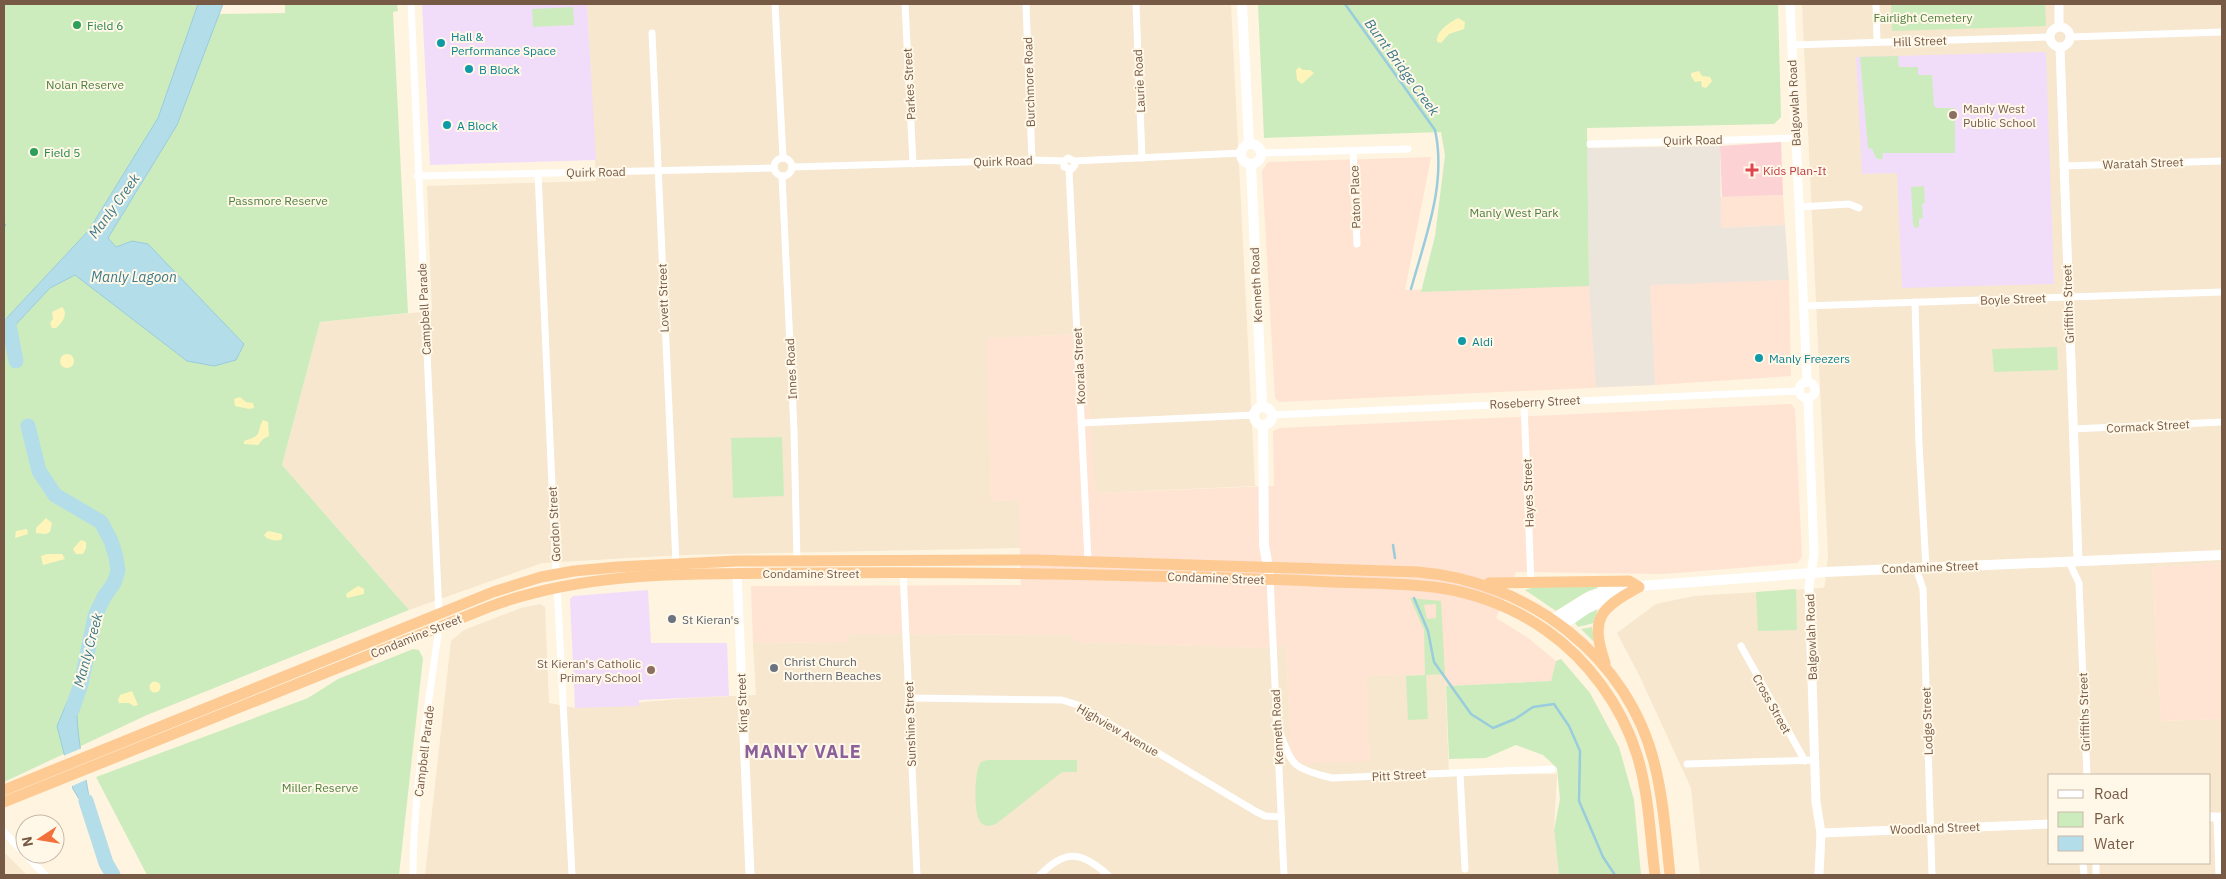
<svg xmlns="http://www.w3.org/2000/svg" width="2226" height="879" font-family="'IBM Plex Sans',sans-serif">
<rect width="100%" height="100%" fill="#fef4e0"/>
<g fill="#f6e7ce" fill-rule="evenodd">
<path d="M 587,4 L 1231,4 L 1255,486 L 1095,493 L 1084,334 L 987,338 L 991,501 L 1019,500 L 1021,548 L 682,555 L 542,563 L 409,610 L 282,465 L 320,322 L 432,311 L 427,186 L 596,181 Z"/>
<path d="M 1802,4 L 2222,4 L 2222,563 L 2152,567 L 2161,721 L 2222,719 L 2222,875 L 1700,875 L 1691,788 L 1640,677 L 1617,633 L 1656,604 L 1694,596 L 1823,588 L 1825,585 L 1828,556 ZM 2050,775 L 2210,775 L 2210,863 L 2050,863 Z"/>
<path d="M 540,604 L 545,607 L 549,703 L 575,708 L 691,698 L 756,695 L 753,643 L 845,642 L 850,634 L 1071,635 L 1078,642 L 1261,648 L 1286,645 L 1291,756 L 1370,761 L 1366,676 L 1445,674 L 1449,775 L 1557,774 L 1554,830 L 1559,875 L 425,875 L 451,641 L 464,630 L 521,608 Z"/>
<path d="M 4,852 L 27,875 L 4,875 Z"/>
</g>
<g fill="#ffe3d3">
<path d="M 1431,157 L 1405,290 L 1789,280 L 1791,376 L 1655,385 L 1279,402 L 1275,398 L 1262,171 L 1268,162 Z"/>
<path d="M 1783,195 L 1785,225 L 1721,228 L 1720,197 Z"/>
<path d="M 1084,334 L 1096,493 L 1274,486 L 1273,431 L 1280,428 L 1791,404 L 1795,409 L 1802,557 L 1797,563 L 1664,574 L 1516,572 L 1496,618 L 1527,637 L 1556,661 L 1551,681 L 1446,686 L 1445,674 L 1367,676 L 1370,761 L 1297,764 L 1291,756 L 1286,645 L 1261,648 L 1077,642 L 1071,635 L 850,634 L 845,642 L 753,643 L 751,586 L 1021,585 L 1019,500 L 991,501 L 986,338 Z"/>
<path d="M 2222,563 L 2222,719 L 2161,721 L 2152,567 Z"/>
</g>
<path fill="#ece5dc" d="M 1720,146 L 1721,228 L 1785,225 L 1789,280 L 1650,285 L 1655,385 L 1596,387 L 1589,286 L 1587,148 Z"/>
<g fill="#f1ddfa">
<path d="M 422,4 L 587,4 L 596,160 L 430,165 Z"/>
<path d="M 2046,52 L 2054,284 L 1902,288 L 1897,173 L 1862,174 L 1856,57 Z"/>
<path d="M 648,590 L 651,643 L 727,643 L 729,696 L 639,700 L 639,706 L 575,708 L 570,599 L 573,596 Z"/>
</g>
<path fill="#fdd2d4" d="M 1781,142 L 1783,195 L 1722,197 L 1720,146 Z"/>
<g fill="#cdecbe" fill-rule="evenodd">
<path d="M 4,4 L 198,4 L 158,118 L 89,230 L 4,321 Z"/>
<path d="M 285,4 L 397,4 L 398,11 L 393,12 L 408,313 L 320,322 L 282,465 L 409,610 L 147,715 L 4,782 L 4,337 L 50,288 L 75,274 L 187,361 L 132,241 L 116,247 L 108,238 L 177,125 L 219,14 L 285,13 Z"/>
<path d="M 1258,4 L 1778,4 L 1781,117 L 1774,124 L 1587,128 L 1589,286 L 1421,292 L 1435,236 L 1445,155 L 1441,132 L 1264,138 Z"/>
<path d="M 1891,4 L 2045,4 L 2046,26 L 1892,31 Z"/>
<path d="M 573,7 L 574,25 L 533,27 L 532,9 Z"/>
<path d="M 1898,56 L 1899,67 L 1918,67 L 1918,75 L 1932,75 L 1934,106 L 1937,108 L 1955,108 L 1955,153 L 1883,153 L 1882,160 L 1876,158 L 1872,149 L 1868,148 L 1860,57 Z"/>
<path d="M 1924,186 L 1925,203 L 1922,204 L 1923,218 L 1919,219 L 1919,227 L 1915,228 L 1913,224 L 1911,187 Z"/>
<path d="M 2057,347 L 2058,370 L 1994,372 L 1992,349 Z"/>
<path d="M 782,437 L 784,496 L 733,498 L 731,438 Z"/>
<path d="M 1597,586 L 1597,589 L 1583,594 L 1556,611 L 1525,590 L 1535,587 Z"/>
<path d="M 1796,589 L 1797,630 L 1758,631 L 1756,592 Z"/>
<path d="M 1410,598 L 1441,601 L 1445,674 L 1426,675 L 1428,719 L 1408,720 L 1406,676 L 1425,675 L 1424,630 ZM 1436,604 L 1436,618 L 1427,619 L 1424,605 Z"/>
<path d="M 1598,608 L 1594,623 L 1578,627 L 1575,623 L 1585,615 Z"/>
<path d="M 1592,627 L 1594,640 L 1593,641 L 1581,629 Z"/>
<path d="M 413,649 L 419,650 L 423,658 L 399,875 L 147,875 L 96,777 L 308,698 L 338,679 Z"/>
<path d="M 1561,659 L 1590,693 L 1619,747 L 1634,800 L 1641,875 L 1559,875 L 1554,830 L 1560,799 L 1557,768 L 1543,755 L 1516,745 L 1486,758 L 1449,759 L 1446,686 L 1551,681 L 1556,661 Z"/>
<path d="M 987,760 L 1077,760 L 1077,772 L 1062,772 L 996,824 C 990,826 986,827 981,823 C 973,815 974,770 981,762 Z"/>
</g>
<g fill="#fff4b9">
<path d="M 1458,18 L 1465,22 L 1464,29 L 1449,34 L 1441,43 L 1437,42 C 1436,31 1449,23 1458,18 Z"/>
<path d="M 1299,67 L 1303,70 L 1310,70 L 1314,73 L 1302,84 L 1297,80 L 1296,70 Z"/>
<path d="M 1699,71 L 1702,76 L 1710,77 L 1712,81 L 1706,88 L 1702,87 L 1701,81 L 1695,82 L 1691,76 L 1691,73 Z"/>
<path d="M 62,307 C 69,314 62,323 56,328 L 52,328 L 50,323 L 53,319 L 52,312 Z"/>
<circle cx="67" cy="361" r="7"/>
<path d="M 240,397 L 246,402 L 253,403 L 254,408 L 249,409 L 235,406 L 234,399 Z"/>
<path d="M 263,420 L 268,422 L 269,436 L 263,439 L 258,445 L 244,444 L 244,441 C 265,434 255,434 263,420 Z"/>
<path d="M 46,518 L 52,523 L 50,532 L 46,534 L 36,533 L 36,528 Z"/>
<path d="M 27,529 L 28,534 L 15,538 L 16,531 Z"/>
<path d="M 268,531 L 282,534 L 282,539 C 277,542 267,540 264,535 Z"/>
<path d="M 81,540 L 86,542 L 86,548 L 83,554 L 76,554 L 73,549 Z"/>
<path d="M 47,554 L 62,554 L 65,559 L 43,565 L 41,556 Z"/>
<path d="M 358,586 L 364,589 L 364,594 L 347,598 L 346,594 Z"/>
<circle cx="155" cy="687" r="5.5"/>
<path d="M 132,691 L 138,705 L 134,706 L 129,703 L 119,703 L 118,700 L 120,695 Z"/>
</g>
<g fill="#b3dde9" stroke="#99ccdc">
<path d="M 198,4 L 223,4 L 177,125 L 108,238 L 116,247 L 132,241 L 148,244 L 244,344 L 236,360 L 214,366 L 187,361 L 75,275 L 50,288 L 4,337 L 4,321 L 89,230 L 158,118 Z"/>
<path d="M 78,691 C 73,736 88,776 92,820 L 73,789 L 57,726 L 68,700 Z"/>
</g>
<path fill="#fef4e0" d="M 82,748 L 88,779 L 70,787 L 63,756 Z"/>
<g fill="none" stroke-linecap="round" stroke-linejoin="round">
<g stroke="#99ccdc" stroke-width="2.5">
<path d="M 1345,4 L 1435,130 C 1447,184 1425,238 1411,289"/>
<path d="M 4,225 L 5,225"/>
<path d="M 1393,545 L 1395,558"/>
<path d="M 1414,598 L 1428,631 L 1434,662 L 1471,714 L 1493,728 L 1515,719 L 1533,707 L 1554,704 L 1569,726 L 1580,751 L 1579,801 L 1603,857 L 1615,875"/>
</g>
<g stroke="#b3dde9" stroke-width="15">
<path d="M 9,325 L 16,361"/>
<path d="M 28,426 L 39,471 L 55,495 L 101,522 L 111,541 L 116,557 L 118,571 L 114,583 L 104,597 L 95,616 L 81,684 L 72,710"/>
<path d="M 86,801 L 106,863 L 113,875"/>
</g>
<g stroke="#fff" stroke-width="7">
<path d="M 411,4 L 439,614"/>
<path d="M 775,4 L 783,158"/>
<path d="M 905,4 L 913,164"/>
<path d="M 1026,4 L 1032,160"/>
<path d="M 1136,4 L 1142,158"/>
<path d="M 1876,4 L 1877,42"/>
<path d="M 652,33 L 676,563"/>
<path d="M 2070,37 L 2222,32"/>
<path d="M 1792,45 L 2049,37"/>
<path d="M 1590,144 L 1796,138"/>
<path d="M 1353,151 L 1357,244"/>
<path d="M 1261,153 L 1408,149"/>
<circle cx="783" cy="167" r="9"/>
<path d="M 1074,161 L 1075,165 L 1072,169 L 1064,167 L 1064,161 L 1068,158 L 1074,161 L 1241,153"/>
<path d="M 2063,166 L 2222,161"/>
<path d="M 792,167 L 1032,160 L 1064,161"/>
<path d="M 1069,170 L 1088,561"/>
<path d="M 538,173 L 556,574"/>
<path d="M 417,176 L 774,168"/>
<path d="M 782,176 L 794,430 L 797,561"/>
<path d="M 1800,207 L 1849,204 L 1859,208"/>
<path d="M 1915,302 L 1919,444 L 1926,567"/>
<path d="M 1804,306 L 2222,292"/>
<path d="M 1524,403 L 1531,583"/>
<path d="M 1272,415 L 1799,391"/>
<path d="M 1081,423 L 1254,415"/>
<path d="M 2073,429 L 2222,422"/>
<path d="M 2069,562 L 2079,583 L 2087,775"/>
<path d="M 1916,568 L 1923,589 L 1932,875"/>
<path d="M 903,572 L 917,875"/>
<path d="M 1270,579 L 1284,875"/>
<path d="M 557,586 L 572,875"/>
<path d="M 1741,646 L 1805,761"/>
<path d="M 910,698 L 1062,700 L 1078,705 L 1255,811 L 1265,816 L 1281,817"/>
<path d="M 1276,723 C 1293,763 1286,767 1332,778 L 1552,769"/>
<path d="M 1687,764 L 1815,760"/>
<path d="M 1460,773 L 1465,869"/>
<path d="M 2217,817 L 2219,875"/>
<path d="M 4,832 L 45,875"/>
<path d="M 2083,863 L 2084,875"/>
<path d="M 2096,863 L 2096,875"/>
<path d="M 413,875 C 413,793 428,709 439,627"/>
<path d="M 1040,875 C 1066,848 1082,852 1108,875"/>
</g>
<g stroke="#fff" stroke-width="9">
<path d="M 1790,4 L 1807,382"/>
<path d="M 2059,4 L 2059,27"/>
<circle cx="2060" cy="37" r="10"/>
<path d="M 2060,47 L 2078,561"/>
<circle cx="1807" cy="390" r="8"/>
<path d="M 1808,398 L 1814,554 L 1809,587 L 1816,802 L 1821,833 L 1819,875"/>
<path d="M 737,573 L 750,875"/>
<path d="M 2210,817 L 2222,817"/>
<path d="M 1821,833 L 2050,824"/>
</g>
<g stroke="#fff" stroke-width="10">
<path d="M 1242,4 L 1249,144"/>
<circle cx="1251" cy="154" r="10"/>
<path d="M 1251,164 L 1262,406"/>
<circle cx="1263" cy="416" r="9"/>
<path d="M 1263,425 L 1264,545 L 1269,573"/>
<path d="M 1553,619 L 1590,596 L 1613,588 L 1825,572 L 2222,555"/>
<path d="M 1561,626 L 1586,609 L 1624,592"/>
</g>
<g stroke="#feca94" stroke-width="11">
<path d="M 1489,583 L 1629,581 L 1639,587 C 1599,609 1590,618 1605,663"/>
<path d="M 4,790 L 493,592 L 541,577 L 574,571 L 617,567 L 737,561 L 1035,560 L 1418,572 C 1528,581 1629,656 1655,766 C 1664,802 1666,839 1670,875"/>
<path d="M 4,802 L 489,607 C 589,569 699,574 804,573 C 917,572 1030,573 1143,576 C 1206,577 1269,579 1332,582 C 1368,583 1405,583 1441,588 C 1478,594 1516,609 1547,631 C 1588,660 1622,706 1637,755 C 1649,794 1650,835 1655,875"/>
</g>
</g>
<g fill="#2e9e5b" stroke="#fff8e8" stroke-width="2">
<circle cx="77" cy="25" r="5"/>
<circle cx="34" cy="152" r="5"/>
</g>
<g fill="#0f9aa8" stroke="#fff8e8" stroke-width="2">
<circle cx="441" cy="43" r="5"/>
<circle cx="469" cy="69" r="5"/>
<circle cx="447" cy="125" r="5"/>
<circle cx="1462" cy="341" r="5"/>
<circle cx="1759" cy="358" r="5"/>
</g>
<g fill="#8d6e63" stroke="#fff8e8" stroke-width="2">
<circle cx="1953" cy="115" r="5"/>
<circle cx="651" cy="670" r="5"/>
</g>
<path fill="#e0444e" stroke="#fff8e8" stroke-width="2" d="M1749.5 162.5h5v5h5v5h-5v5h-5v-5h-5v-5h5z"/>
<g fill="#6b7280" stroke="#fff8e8" stroke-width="2">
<circle cx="672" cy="619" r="5"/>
<circle cx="774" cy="668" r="5"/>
</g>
<g text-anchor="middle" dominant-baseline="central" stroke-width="4" stroke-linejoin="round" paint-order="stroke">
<g font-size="12" fill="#4c7e3c" stroke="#fff8e8">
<text x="1923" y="17">Fairlight Cemetery</text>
<text x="85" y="84">Nolan Reserve</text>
<text x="278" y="200">Passmore Reserve</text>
<text x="1514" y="212">Manly West Park</text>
<text x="320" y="787">Miller Reserve</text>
</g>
<g font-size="12" fill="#27864d" stroke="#fff8e8" text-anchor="start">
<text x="87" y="25">Field 6</text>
<text x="44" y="152">Field 5</text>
</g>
<g font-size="12" fill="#0d838f" stroke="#fff8e8" text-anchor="start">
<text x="451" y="36">Hall &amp;<tspan x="451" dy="14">Performance Space</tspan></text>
<text x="479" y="69">B Block</text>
<text x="457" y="125">A Block</text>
<text x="1472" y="341">Aldi</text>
<text x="1769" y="358">Manly Freezers</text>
</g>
<g font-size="12" fill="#775a45" stroke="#fff8e8">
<text transform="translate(1920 41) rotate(-2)">Hill Street</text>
<text transform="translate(1139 81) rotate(-93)">Laurie Road</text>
<text transform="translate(1029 82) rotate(-92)">Burchmore Road</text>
<text transform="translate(909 84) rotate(-93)">Parkes Street</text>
<text transform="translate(1794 103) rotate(-93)">Balgowlah Road</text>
<text transform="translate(1693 140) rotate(-1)">Quirk Road</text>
<text transform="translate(1003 161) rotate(-2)">Quirk Road</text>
<text transform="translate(2143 163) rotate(-2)">Waratah Street</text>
<text transform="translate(596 172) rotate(-1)">Quirk Road</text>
<text transform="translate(1355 197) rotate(-92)">Paton Place</text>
<text transform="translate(1256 285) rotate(-93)">Kenneth Road</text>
<text transform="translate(663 298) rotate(-92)">Lovett Street</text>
<text transform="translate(2013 299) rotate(-2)">Boyle Street</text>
<text transform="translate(2068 304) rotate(-92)">Griffiths Street</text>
<text transform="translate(424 309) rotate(-93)">Campbell Parade</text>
<text transform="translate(1079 366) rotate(-93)">Koorala Street</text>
<text transform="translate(791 369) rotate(-93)">Innes Road</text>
<text transform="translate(1535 402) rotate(-3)">Roseberry Street</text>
<text transform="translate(2148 426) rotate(-3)">Cormack Street</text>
<text transform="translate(1528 493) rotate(-92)">Hayes Street</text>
<text transform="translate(554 524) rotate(-93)">Gordon Street</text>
<text transform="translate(1930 567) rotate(-2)">Condamine Street</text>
<text x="811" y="573">Condamine Street</text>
<text transform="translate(1216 578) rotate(2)">Condamine Street</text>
<text transform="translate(416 636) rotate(-22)">Condamine Street</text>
<text transform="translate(1811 637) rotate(-92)">Balgowlah Road</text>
<text transform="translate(742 703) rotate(-92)">King Street</text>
<text transform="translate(1772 704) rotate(61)">Cross Street</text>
<text transform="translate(2084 712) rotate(-92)">Griffiths Street</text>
<text transform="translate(1927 721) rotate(-92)">Lodge Street</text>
<text transform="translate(910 724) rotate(-92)">Sunshine Street</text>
<text transform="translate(1277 727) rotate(-93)">Kenneth Road</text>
<text transform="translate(1118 730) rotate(30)">Highview Avenue</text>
<text transform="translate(424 751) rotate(-83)">Campbell Parade</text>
<text transform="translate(1399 775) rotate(-3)">Pitt Street</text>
<text transform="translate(1935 828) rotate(-2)">Woodland Street</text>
</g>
<g font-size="12" fill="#785e54" stroke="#fff8e8" text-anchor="start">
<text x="1963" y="108">Manly West<tspan x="1963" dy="14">Public School</tspan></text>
<text x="641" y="663" text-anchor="end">St Kieran's Catholic<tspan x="641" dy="14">Primary School</tspan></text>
</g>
<g font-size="12" fill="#be3a42" stroke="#fff8e8" text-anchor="start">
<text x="1763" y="170">Kids Plan-It</text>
</g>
<g font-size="12" fill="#5b616d" stroke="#fff8e8" text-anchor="start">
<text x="682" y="619">St Kieran's</text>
<text x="784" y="661">Christ Church<tspan x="784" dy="14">Northern Beaches</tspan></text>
</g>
<g font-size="14" font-style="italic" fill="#3d7a8c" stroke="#fff8e8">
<text transform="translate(1402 67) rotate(54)">Burnt Bridge Creek</text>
<text transform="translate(114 206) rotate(-54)">Manly Creek</text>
<text x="134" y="277">Manly Lagoon</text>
<text transform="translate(88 650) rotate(-75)">Manly Creek</text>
</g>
<g font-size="18" font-weight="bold" letter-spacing="1" fill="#8b609b" stroke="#fff8e8">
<text x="803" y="751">MANLY VALE</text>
</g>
</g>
<rect width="2226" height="879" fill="none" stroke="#775a45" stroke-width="10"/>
<rect x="2048" y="774" width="162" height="90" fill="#fff8e8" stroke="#c9b9a7"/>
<rect x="2058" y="790" width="25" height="8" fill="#ffffff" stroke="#c9b9a7"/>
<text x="2094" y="799" font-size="15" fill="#775a45">Road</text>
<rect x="2058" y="812" width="25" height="15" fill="#cdecbe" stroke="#c9b9a7"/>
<text x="2094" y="824" font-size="15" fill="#775a45">Park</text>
<rect x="2058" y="836" width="25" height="15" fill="#b3dde9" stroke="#c9b9a7"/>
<text x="2094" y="849" font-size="15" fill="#775a45">Water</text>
<g transform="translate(40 839) rotate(258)"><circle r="24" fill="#fff8e8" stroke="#c9b9a7"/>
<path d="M0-4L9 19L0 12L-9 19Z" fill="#f3703a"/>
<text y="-8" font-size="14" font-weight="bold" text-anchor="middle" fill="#775a45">N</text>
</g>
</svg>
